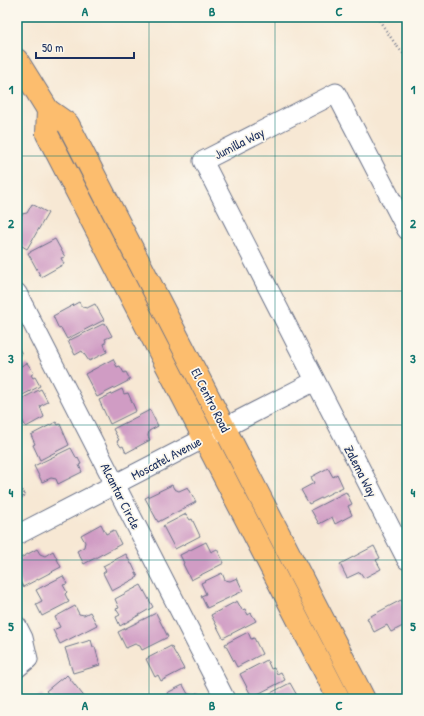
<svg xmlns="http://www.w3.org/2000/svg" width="424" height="716" font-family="'Patrick Hand',sans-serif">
<rect width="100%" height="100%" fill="#fbf7ec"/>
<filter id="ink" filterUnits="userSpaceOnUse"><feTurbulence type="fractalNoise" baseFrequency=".025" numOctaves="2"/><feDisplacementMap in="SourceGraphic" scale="8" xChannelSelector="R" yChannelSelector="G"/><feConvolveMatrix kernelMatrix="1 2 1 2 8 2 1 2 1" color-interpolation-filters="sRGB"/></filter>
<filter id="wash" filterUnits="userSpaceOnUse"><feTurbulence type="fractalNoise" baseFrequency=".012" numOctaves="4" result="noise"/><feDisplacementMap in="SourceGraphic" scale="16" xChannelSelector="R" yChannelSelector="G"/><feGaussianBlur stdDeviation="0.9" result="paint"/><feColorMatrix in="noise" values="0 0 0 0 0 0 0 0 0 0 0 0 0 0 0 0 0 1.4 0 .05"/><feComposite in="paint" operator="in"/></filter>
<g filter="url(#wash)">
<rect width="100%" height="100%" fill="#f7e8d4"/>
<g id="blocks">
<g fill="#d09cc4">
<path d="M 32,204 L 48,213 L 27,249 L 17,243 L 17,212 L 22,214 L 27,213 Z"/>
<path d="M 55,239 L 65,257 L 61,258 L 64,264 L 41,277 L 28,253 Z"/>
<path d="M 79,302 L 82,307 L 87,308 L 95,304 L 104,320 L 67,339 L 61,328 L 59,329 L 53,316 Z"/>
<path d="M 105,323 L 112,336 L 105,339 L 106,341 L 104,344 L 107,352 L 89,361 L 82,351 L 75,355 L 68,341 Z"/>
<path d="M 17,345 L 22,354 L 17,357 Z"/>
<path d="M 113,359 L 117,367 L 120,366 L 124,373 L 126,372 L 130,380 L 97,397 L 85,374 Z"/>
<path d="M 27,363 L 34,373 L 31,375 L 33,378 L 35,377 L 40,386 L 17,398 L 17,368 Z"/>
<path d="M 41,389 L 48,402 L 40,406 L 44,417 L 26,427 L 22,420 L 17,418 L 17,401 Z"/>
<path d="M 122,389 L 124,394 L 128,393 L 136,411 L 110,424 L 99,400 Z"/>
<path d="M 150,410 L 158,426 L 149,431 L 148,436 L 150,440 L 126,453 L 123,446 L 121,447 L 117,441 L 119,440 L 113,429 Z"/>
<path d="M 56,422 L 58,425 L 60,424 L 69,445 L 40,460 L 33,445 L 35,444 L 31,435 Z"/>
<path d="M 71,448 L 77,459 L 78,458 L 81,464 L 79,465 L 82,472 L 58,484 L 56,479 L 51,478 L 42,482 L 34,466 Z"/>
<path d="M 328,468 L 333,477 L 337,474 L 343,487 L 309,504 L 301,490 L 314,483 L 311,477 Z"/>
<path d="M 17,483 L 18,483 L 25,496 L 17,499 Z"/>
<path d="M 172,485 L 174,489 L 179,491 L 188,487 L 196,502 L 158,522 L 145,498 Z"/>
<path d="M 346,492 L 352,504 L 348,506 L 352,515 L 335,524 L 332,517 L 319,524 L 311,510 Z"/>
<path d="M 186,514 L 190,520 L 192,519 L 200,536 L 175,549 L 163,526 Z"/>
<path d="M 101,524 L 106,534 L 114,530 L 121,544 L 84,564 L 77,551 L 84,547 L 85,542 L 81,535 Z"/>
<path d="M 206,542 L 211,552 L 217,549 L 224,563 L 191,580 L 183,564 L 184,563 L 180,555 Z"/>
<path d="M 374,546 L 380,558 L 376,560 L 381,569 L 364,578 L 360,572 L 347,578 L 340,564 Z"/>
<path d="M 37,549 L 40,554 L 45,556 L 53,551 L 61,567 L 23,587 L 17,575 L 17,560 Z"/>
<path d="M 126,554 L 131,564 L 132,564 L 138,577 L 112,591 L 103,573 L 106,571 L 103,566 Z"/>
<path d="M 222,573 L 225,580 L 230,581 L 237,578 L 243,591 L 207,608 L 201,596 L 206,594 L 201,583 Z"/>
<path d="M 63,576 L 67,584 L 63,585 L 67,592 L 65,594 L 69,602 L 42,616 L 36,604 L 42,601 L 36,590 Z"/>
<path d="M 141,585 L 153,607 L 120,626 L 116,617 L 120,615 L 116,609 L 119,608 L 115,599 Z"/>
<path d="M 401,600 L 407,611 L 404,614 L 407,624 L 391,632 L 387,625 L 374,632 L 367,618 Z"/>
<path d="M 237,601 L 242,610 L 245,609 L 248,615 L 251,613 L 256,621 L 223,638 L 211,615 Z"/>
<path d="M 75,606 L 79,614 L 84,615 L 90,612 L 97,625 L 60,644 L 53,630 L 60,627 L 55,617 Z"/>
<path d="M 156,613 L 168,637 L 142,650 L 140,646 L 135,644 L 126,648 L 118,632 Z"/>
<path d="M 248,632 L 251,639 L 254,638 L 262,654 L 237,667 L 225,644 Z"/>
<path d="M 91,640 L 93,647 L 95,647 L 100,665 L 73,673 L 65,648 Z"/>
<path d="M 171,646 L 184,669 L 161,681 L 158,675 L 155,677 L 146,659 Z"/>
<path d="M 267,660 L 271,669 L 274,668 L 277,674 L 281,672 L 285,680 L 252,697 L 240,674 Z"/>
<path d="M 67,675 L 86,699 L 53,699 L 46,691 L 63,677 L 64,678 Z"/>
<path d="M 290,683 L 299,699 L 259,699 Z"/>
<path d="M 183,685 L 188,694 L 193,695 L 197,693 L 201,699 L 170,699 L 167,693 Z"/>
<path d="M 42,695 L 44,699 L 34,699 Z"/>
</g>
</g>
</g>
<g filter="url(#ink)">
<use href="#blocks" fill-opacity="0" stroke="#687087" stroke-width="1"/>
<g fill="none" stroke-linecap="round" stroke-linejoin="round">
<defs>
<g id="minor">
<path d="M 407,230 L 336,93 L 203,161 L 407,560"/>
<path d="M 17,293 L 225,699"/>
<path d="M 17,535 L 315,381"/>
<path d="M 17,626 L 23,638 L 28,659 L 17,668"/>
</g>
<g id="major">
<path d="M 17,60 L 48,110 L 68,124 L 364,699"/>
<path d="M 48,110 L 47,134 L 339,699"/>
</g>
</defs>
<use href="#minor" stroke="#687087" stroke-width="21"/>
<use href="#major" stroke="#687087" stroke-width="24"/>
<path stroke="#687087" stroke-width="2.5" stroke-dasharray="1 3" stroke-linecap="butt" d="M 377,17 L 396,45 L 407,58"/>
<use href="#minor" stroke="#fff" stroke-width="19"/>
<use href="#major" stroke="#fcbd6e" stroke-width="22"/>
</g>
</g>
<path fill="none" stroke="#0f766e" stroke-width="1" stroke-opacity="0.55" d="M 149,17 L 149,699M 275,17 L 275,699M 17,156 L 407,156M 17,291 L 407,291M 17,425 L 407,425M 17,560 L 407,560"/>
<g text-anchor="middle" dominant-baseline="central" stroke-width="3.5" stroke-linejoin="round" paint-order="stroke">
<g font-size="13" fill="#1b2f5e" stroke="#fbf7ec">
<text transform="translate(239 143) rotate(-27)">Jumilla Way</text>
<text transform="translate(211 400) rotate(63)">El Centro Road</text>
<text transform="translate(166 458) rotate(-28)">Moscatel Avenue</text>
<text transform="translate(361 471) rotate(63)">Zalema Way</text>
<text transform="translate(121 496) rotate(63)">Alcantar Circle</text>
</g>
</g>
<rect width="424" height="716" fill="none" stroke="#fbf7ec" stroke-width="44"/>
<path d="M36 52v6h98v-6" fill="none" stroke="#1b2f5e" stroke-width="2"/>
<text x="42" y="52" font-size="12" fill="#1b2f5e" stroke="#fbf7ec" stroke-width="3" paint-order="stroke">50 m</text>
<rect x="22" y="22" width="380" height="672" fill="none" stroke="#0f766e" stroke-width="1.5"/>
<g font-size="13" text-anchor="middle" font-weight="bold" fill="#0f766e">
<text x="85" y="16">A</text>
<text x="212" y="16">B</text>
<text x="339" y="16">C</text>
<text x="11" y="94">1</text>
<text x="413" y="94">1</text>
<text x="11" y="228">2</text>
<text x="413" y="228">2</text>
<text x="11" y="363">3</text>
<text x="413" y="363">3</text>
<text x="11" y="497">4</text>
<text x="413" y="497">4</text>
<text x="11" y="631">5</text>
<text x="413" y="631">5</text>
<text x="85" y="710">A</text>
<text x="212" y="710">B</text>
<text x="339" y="710">C</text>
</g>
</svg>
